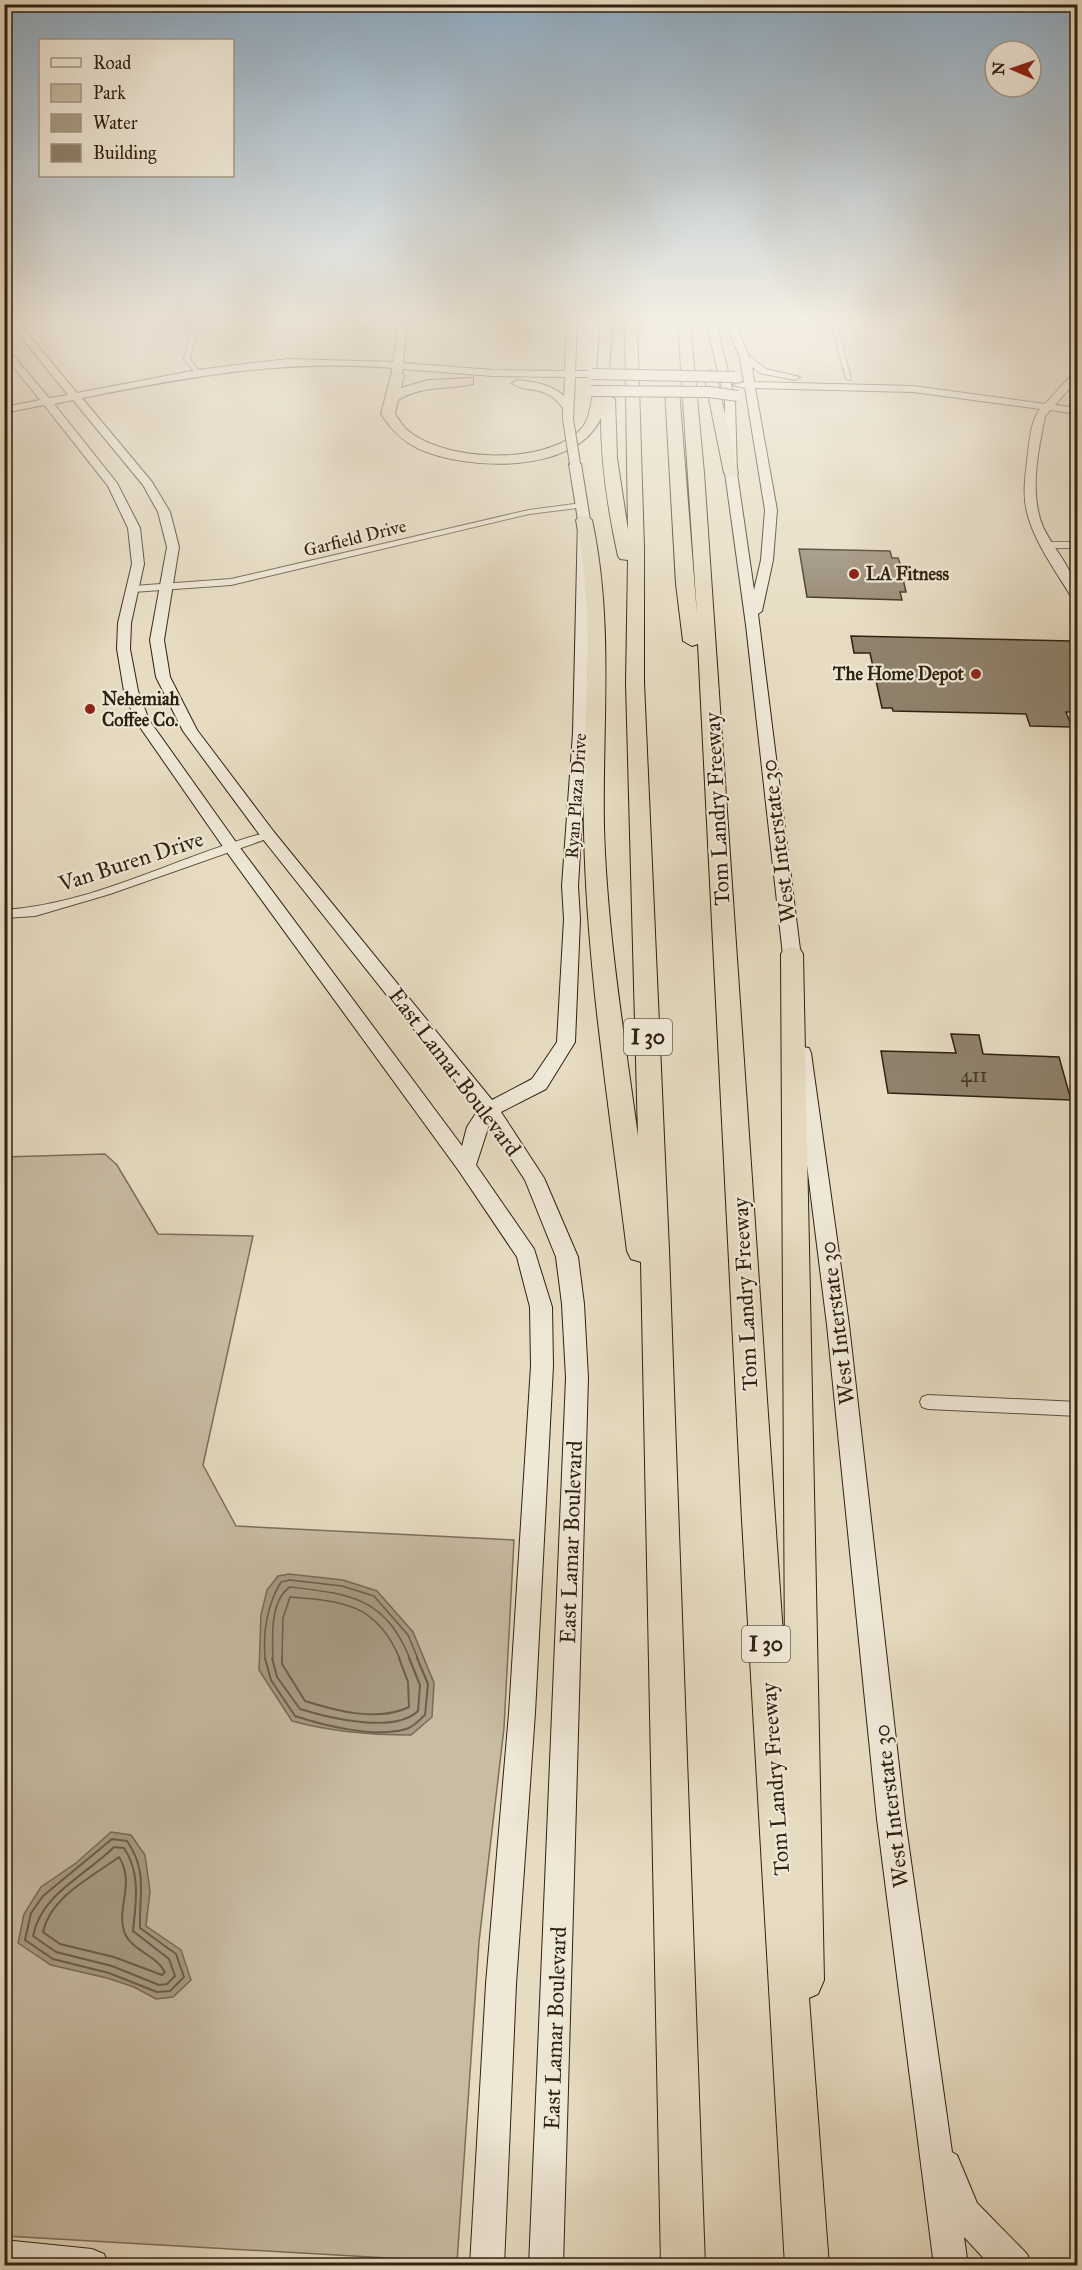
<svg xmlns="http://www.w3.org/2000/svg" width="1082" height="2270" font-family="'IM FELL Great Primer',serif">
<rect width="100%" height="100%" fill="#e7dcc2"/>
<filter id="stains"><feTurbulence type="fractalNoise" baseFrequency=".00333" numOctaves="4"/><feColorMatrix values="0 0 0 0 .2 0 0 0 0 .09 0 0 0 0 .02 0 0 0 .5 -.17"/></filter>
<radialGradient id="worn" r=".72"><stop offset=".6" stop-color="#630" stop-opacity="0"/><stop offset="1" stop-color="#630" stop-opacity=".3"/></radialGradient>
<path fill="#c8bca4" stroke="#7c6e5a" stroke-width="1.5" d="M 105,1154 L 117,1165 L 158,1234 L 253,1236 L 203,1465 L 236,1526 L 514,1540 L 504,1728 L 479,1942 L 457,2262 L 5,2236 L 4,1157 Z"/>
<g fill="#a89c85" stroke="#786b56" stroke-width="1.5">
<path d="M 289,1574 L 343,1580 L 377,1591 L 413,1632 L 434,1683 L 432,1717 L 411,1735 C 369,1735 332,1732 292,1721 L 259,1670 L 261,1615 L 267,1590 L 278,1576 Z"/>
<path d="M 111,1832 L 131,1835 L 145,1855 L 150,1891 L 146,1926 L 181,1950 L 191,1980 L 173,1997 L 156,1999 L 134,1987 L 107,1978 L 51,1965 L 18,1943 L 24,1914 L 41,1887 L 76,1863 Z"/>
</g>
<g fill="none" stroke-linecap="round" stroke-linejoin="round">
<g stroke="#6c5e4a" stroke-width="1.5">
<path d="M 265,1659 C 263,1633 267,1605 281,1582 L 290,1580 L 342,1586 L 374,1596 L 408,1635 L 418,1659"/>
<path d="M 273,1659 C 272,1638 270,1600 290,1587 C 350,1594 385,1597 410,1659"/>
<path d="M 282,1659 L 283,1618 L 290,1597 C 344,1601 377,1604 400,1659"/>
</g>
<g stroke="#6c5e4a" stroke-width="2">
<path d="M 265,1658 L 271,1680 L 295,1716 C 325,1726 375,1738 406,1729 C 414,1727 419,1720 425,1715 L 428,1684 L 417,1658"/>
<path d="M 272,1658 L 277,1677 L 300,1709 C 329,1718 394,1734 418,1711 L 420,1685 L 409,1658"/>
<path d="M 282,1658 L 282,1664 L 305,1701 C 336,1711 379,1722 409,1707 L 408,1682 L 399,1658"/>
<path d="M 112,1839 L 127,1841 C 148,1872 139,1893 140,1928 L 176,1954 L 184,1977 L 170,1991 L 157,1992 L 109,1973 L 53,1959 L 25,1940 L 31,1913 L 43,1896 Z"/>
<path d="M 114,1847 L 124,1848 C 141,1873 136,1902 133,1931 L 169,1959 L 175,1976 L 167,1984 L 159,1985 L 112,1966 L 56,1952 L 33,1936 C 41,1894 85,1876 114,1847 Z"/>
<path d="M 119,1857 C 136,1885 115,1908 125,1934 C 133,1951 156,1955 165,1972 L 162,1975 L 114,1957 L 60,1944 L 43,1932 C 50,1897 92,1877 119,1857 Z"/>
</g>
</g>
<g fill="#8f826d" stroke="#2f2110" stroke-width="1.5">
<path d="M 799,549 L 890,551 L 892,558 L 898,558 L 905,576 L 903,579 L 906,592 L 900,592 L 902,600 L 807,597 Z"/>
<path d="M 851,636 L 1072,641 L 1077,654 L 1077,712 L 1066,712 L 1072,727 L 1030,726 L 1026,714 L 893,711 L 892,708 L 882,708 L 870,653 L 854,653 Z"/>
<path d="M 951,1034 L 979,1035 L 983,1054 L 1059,1057 L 1071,1100 L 888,1093 L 881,1051 L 956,1053 Z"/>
</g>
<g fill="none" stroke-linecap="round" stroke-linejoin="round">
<defs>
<g id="street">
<path d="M 186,322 L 192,322 L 197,331 L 190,359 L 200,373 L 197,375 L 184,359 L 191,331 Z"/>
<path d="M 831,322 L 837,322 L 851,380 L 846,379 Z"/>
<path d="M 582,503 L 586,505 L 585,507 L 529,514 L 231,585 L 133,592 L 129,589 L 133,586 L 231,579 L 529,510 Z"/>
<path d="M 1078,542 L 1078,548 L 1047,548 L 1043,545 L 1047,542 Z"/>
<path d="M 268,832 L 273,835 L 272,837 L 110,894 L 35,916 L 4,918 L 4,910 C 96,904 180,855 268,832 Z"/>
<path d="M 928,1395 L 1078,1402 L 1078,1416 L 928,1409 L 922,1407 L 920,1402 L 922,1397 Z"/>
</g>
<g id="secondary">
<path d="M 9,322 L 18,322 L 77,393 L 197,370 L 288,359 L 393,362 L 397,335 L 394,322 L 404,322 L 406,335 L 403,363 L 493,370 L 565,371 L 567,322 L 577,322 L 575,371 L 592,371 L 597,374 L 592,377 L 575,377 L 573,419 L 568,422 L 563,419 L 563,408 C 545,383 529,395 512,383 L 517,380 C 534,382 551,384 564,396 L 565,377 L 493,376 L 402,369 L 402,375 L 397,378 L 392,375 L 392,368 C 282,359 189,377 82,398 L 152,482 L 170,512 L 179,547 L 164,640 L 170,677 L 197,730 L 274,832 L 492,1100 L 532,1079 L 557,1042 L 564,919 L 562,886 L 573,733 L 578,520 L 569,464 L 575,461 L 581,464 L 590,520 L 587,733 L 578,886 L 580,919 L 575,1042 L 546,1089 L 501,1112 L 544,1178 L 578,1257 L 584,1304 L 588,1378 L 563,2266 L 529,2266 L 566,1378 L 562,1304 L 556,1257 L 525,1180 L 489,1125 L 476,1165 L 534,1249 L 552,1307 L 553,1366 L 535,1713 L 516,1984 L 504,2266 L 470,2266 L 486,1984 L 509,1713 L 531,1366 L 530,1307 L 517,1257 L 459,1171 L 226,851 L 135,720 L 124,691 L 117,649 L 118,623 L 132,564 L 128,528 L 108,486 L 44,405 L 4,413 L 4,407 L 40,400 L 4,355 L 4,345 L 49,398 L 68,395 ZM 73,400 L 143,485 L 158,512 L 167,547 L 150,640 L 156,677 L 183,731 L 262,838 L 478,1110 L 467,1127 L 462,1146 L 238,845 L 149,720 L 138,691 L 130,649 L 131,623 L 144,564 L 140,528 L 117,483 L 54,404 Z"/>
<path d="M 706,322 L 716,322 L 735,401 L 737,473 L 754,590 L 761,560 L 765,510 L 745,388 L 732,385 L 744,382 L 740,358 L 725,322 L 734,322 L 749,356 L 766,369 L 800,377 L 795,380 L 760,373 L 752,367 L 754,382 L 913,386 L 1045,404 L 1078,368 L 1078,378 L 1055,405 L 1078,408 L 1078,414 L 1050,410 L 1045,417 C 1038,451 1029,493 1043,527 C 1055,552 1078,573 1078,602 L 1072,598 C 1056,571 1034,542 1027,512 C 1022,493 1026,472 1028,453 C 1030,438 1031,421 1040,409 L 913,392 L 755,388 L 777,510 L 773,560 L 762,611 L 758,614 L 803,973 L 794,979 L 785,973 L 746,625 L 725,473 L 725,401 Z"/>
<path d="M 802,1047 L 809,1048 L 811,1053 L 849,1325 L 905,1819 L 952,2152 L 957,2155 L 977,2203 L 1027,2254 L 1032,2266 L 991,2266 L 964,2237 L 968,2266 L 934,2266 L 877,1819 L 827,1325 L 793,1053 L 795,1048 Z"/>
<path d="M 4,2240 L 92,2249 L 104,2254 L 109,2266 L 4,2266 Z"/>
</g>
<g id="highway">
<path d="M 601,322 L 613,322 L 609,369 L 603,373 L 597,369 Z"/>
<path d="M 625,322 L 637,322 L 644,547 L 644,683 L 669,1250 L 705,2266 L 661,2266 L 641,1262 L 631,1259 L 627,1251 C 610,1112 587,972 584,832 C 581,726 598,626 576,520 L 579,517 L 584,515 L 592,520 C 614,622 602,724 604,828 C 607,931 624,1034 638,1136 L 626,683 L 628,560 L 620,559 L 618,556 C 608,510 601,465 601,418 C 575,475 466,471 417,448 C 401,440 391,429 381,414 L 392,372 L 397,371 L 404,375 L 401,388 L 428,380 L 473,378 L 473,384 C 447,390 422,385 398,400 L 395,414 C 398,418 402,425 406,429 C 443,462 544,466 580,430 C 592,419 589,400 596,387 L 606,387 L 607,395 L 615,399 L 617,458 L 628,530 Z"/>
<path d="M 678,322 L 690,322 L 704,473 L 785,1664 L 781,954 L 784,949 L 792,947 L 800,949 L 803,954 L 824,1980 L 818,1994 L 809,1998 L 829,2266 L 785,2266 L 742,1520 L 698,644 L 692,646 L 683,641 L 676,584 L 665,390 L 672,386 L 679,390 L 697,615 Z"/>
<path d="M 710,370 L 716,374 L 738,473 L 731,477 L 724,473 L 704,374 Z"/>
</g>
</defs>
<use href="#street" stroke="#5d503c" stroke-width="2"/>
<use href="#secondary" stroke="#2f2110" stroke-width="2"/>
<use href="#highway" stroke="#2f2110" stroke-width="2"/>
<use href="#street" fill="#efe8d7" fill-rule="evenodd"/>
<use href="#secondary" fill="#efe8d7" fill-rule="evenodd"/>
<use href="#highway" fill="#e7dcc2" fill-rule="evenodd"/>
<defs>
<g id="secondary-bridge">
<path d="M 592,374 L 735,377"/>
<path d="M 591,391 L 709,392 L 738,396"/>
<path d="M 568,419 L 575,464"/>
</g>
</defs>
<use href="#secondary-bridge" stroke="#2f2110" stroke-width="12" stroke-linecap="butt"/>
<use href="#secondary-bridge" stroke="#efe8d7" stroke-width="10"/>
</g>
<linearGradient id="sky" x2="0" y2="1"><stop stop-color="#8eaac0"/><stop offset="0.5" stop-color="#f4efe4"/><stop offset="1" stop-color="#f4efe4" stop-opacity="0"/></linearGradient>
<rect width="1082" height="640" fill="url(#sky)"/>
<g fill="#8f2418" stroke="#efe8d7" stroke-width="2">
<circle cx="854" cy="574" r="6"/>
<circle cx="976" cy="674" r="6"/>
<circle cx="90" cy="709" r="6"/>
</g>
<g text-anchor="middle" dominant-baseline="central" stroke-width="4.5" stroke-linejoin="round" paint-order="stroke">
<g font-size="18" fill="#2f2110" stroke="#efe8d7">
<text transform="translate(355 538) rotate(-14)">Garfield Drive</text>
<text transform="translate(576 796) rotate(-86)">Ryan Plaza Drive</text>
</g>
<g font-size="18" font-weight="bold" fill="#2f2110" stroke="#efe8d7" text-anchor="start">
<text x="866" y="574">LA Fitness</text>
<text x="964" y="674" text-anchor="end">The Home Depot</text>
<text x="102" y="699">Nehemiah<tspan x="102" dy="21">Coffee Co.</tspan></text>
</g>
<g font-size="20" fill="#473927">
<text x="974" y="1075">411</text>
</g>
<g fill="#efe8d7" stroke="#695d4c" stroke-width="1.5">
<rect x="624" y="1019" width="48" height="36" rx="4.5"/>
<rect x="742" y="1626" width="48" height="36" rx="4.5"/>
</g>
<g font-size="21" font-weight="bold" fill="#2f2110">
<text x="648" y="1037">I 30</text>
<text x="766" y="1644">I 30</text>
</g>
<g font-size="22" fill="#2f2110" stroke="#efe8d7">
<text transform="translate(717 809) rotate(-93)">Tom Landry Freeway</text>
<text transform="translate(778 841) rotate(-97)">West Interstate 30</text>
<text transform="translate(131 861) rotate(-18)">Van Buren Drive</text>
<text transform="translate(455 1072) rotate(53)">East Lamar Boulevard</text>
<text transform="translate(745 1294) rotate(-93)">Tom Landry Freeway</text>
<text transform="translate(837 1323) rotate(-97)">West Interstate 30</text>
<text transform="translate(571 1542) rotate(-88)">East Lamar Boulevard</text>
<text transform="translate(775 1779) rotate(-94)">Tom Landry Freeway</text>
<text transform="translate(891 1806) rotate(-97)">West Interstate 30</text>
<text transform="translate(555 2028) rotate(-88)">East Lamar Boulevard</text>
</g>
</g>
<rect width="1082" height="2270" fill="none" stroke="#e7dcc2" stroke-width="24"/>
<rect x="6" y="6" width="1070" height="2258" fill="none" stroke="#2f2110" stroke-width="3"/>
<rect x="12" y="12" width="1058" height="2246" fill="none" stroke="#2f2110" stroke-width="1.5"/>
<rect x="39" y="39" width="195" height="138" fill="#efe8d7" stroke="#a29887" stroke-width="1.5"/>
<rect x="51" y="58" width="30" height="9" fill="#efe8d7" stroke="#a29887" stroke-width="1.5"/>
<text x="93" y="69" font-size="18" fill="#2f2110">Road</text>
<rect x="51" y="84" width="30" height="18" fill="#c8bca4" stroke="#a29887" stroke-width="1.5"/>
<text x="93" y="99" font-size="18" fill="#2f2110">Park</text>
<rect x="51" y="114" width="30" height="18" fill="#a89c85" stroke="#a29887" stroke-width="1.5"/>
<text x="93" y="129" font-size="18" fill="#2f2110">Water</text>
<rect x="51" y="144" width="30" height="18" fill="#8f826d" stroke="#a29887" stroke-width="1.5"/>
<text x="93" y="159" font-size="18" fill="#2f2110">Building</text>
<g transform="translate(1013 69) rotate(272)"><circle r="28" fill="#efe8d7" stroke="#a29887" stroke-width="1.5"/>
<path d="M0-4.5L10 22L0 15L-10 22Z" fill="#8f2418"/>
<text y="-9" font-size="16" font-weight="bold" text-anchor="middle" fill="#2f2110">N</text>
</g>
<rect width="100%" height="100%" filter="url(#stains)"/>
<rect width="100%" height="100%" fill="url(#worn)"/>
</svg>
